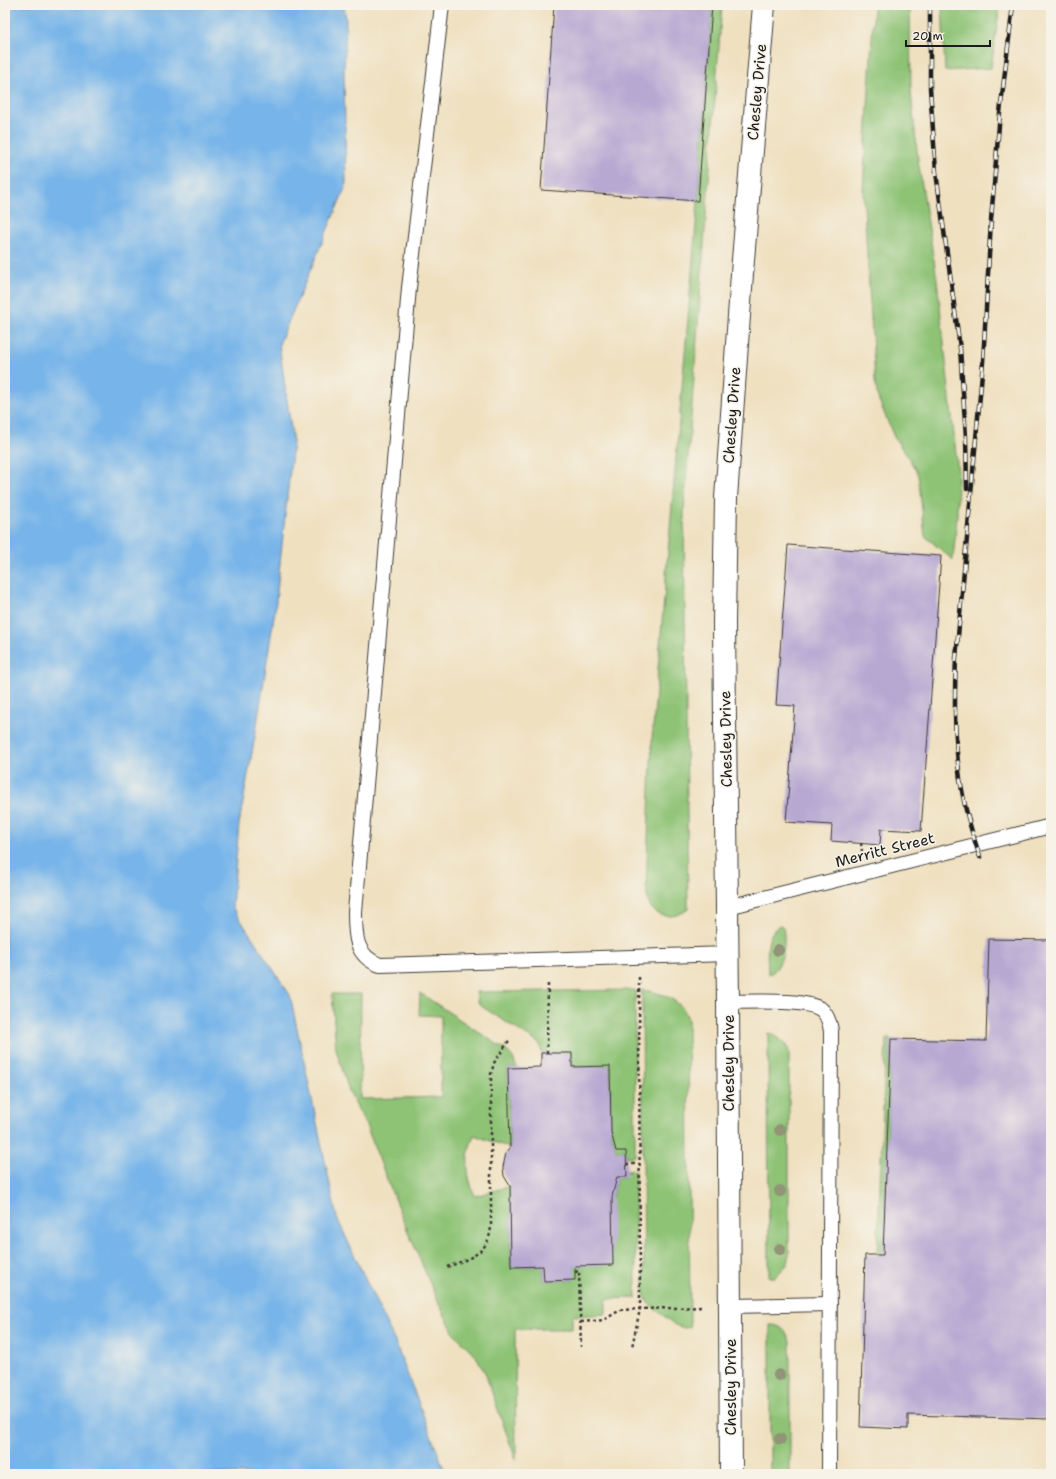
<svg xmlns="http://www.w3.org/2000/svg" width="1056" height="1479" font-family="'Shantell Sans',sans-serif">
<rect width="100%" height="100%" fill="#f7f3e8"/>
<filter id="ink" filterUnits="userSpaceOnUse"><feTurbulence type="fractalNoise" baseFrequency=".025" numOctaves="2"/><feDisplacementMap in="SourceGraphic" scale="8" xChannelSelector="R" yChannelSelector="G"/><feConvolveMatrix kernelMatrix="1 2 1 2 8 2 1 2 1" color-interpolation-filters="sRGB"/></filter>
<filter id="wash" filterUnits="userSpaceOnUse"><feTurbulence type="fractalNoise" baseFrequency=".012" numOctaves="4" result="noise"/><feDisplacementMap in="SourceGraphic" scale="16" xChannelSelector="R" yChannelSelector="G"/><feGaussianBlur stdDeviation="0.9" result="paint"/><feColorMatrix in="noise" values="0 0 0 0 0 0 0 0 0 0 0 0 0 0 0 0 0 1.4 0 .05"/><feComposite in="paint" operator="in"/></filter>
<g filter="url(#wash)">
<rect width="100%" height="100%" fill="#efe0c0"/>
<g fill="#8ec376" stroke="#557049">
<path d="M 712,5 L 722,5 L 684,511 L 688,909 C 677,918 659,920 650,906 C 647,901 647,893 646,887 L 652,739 L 698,201 Z"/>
<path d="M 874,5 L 910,5 L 911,92 L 918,160 L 937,279 L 958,472 L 957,517 L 953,560 L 925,536 L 918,475 L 910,460 L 894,437 L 878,398 L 875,382 L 863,190 Z"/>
<path d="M 942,5 L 1000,5 L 991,68 L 945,71 Z"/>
<path d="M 781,925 L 783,927 C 786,942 784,968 768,975 C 768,960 763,932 781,925 Z"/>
<path d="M 635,990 L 635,1156 L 626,1157 L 626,1151 L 616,1151 L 611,1132 L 610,1066 L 572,1067 L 572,1053 L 541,1053 L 540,1044 L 481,1006 L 478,1002 L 476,992 Z"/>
<path d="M 642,990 C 660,992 684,1000 688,1020 L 690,1327 L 684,1328 L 675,1325 L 648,1303 L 644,1294 Z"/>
<path d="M 420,993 L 507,1051 L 513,1058 L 517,1068 L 508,1068 L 510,1148 L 474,1135 C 465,1156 466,1175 475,1196 L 510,1186 L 511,1267 L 543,1266 L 544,1281 L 574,1280 L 575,1266 L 612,1197 L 617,1177 L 626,1177 L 627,1171 L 635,1170 L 636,1298 L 606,1299 L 606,1314 L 572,1316 L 572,1329 L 515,1329 L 516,1460 L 485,1373 L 476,1356 L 454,1333 L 438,1302 L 398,1208 L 366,1125 L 349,1091 L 336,1049 L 332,994 L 361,994 L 360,1099 L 441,1097 L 441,1016 L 419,1015 Z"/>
<path d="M 768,1033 C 778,1036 785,1042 789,1051 L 789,1260 L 787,1265 L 775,1277 L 769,1277 Z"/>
<path d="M 886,1039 L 891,1039 L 883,1255 L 877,1255 Z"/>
<path d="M 770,1325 C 780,1324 788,1332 790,1342 L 790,1474 L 770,1474 Z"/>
</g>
<path fill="#76b4e9" stroke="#496882" d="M 5,5 L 344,5 L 346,21 L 344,72 L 346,186 L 279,344 L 293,442 L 275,610 L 256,731 L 239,824 L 232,907 L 290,995 L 337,1218 L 395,1342 L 446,1474 L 5,1474 Z"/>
<g id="blocks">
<g fill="#b7a8d2">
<path d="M 554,5 L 712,5 L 698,201 L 541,190 Z"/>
<path d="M 788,545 L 941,556 L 921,831 L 881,829 L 880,845 L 831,841 L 832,825 L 786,822 L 795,706 L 776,705 Z"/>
<path d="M 989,939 L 1051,940 L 1051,1419 L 908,1415 L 908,1429 L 860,1427 L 865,1255 L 883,1255 L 891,1039 L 986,1041 Z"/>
<path d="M 541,1053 L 572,1053 L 572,1067 L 610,1066 L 611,1132 L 616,1151 L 626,1151 L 627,1177 L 617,1177 L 612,1197 L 613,1265 L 575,1266 L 575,1280 L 544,1281 L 543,1266 L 511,1267 L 510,1186 L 504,1176 L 503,1167 L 506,1153 L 510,1148 L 508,1068 L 541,1067 Z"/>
</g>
</g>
</g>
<g filter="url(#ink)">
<use href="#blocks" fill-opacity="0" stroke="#3c3935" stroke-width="1"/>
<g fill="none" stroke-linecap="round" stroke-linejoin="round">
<defs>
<g id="lane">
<path d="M 442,5 L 409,288 L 355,912 C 355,936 355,956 380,965 L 728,954"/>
<path d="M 728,907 L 1051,826"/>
<path d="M 728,1002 C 748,1002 810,998 823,1011 C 828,1017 830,1024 831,1031 L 829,1474"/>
<path d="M 731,1306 L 830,1304"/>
</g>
<path id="primary" d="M 731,1474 L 728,1002 L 724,623 L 726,498 L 743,260 L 764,5"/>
</defs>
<use href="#lane" stroke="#3c3935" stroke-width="16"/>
<use href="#primary" stroke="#3c3935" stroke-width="24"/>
<g stroke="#3c3935" stroke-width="2.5" stroke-dasharray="3 3" stroke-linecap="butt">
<path d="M 861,843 L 862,851"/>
<path d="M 639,977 L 640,1309 L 704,1307"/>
<path d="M 547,1053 L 548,981"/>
<path d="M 626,1164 L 640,1164"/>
<path d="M 447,1267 C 470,1258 489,1254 491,1226 L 491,1074 L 494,1063 L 510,1039"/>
<path d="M 575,1272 L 579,1271 L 581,1347"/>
<path d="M 581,1322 L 604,1320 L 620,1310 L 640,1309 L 632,1347"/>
</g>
<use href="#lane" stroke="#fff" stroke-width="14"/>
<use href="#primary" stroke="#fff" stroke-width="22"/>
<defs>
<g id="rail">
<path d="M 930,5 L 930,88 L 936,172 L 960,348 L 966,437 L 967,489"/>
<path d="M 980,857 C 974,839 968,820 964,801 C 954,754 954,706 956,658 L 983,362 L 991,220 L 1000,113 L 1013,5"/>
</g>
</defs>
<use href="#rail" stroke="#1c1c1c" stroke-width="4.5"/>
<use href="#rail" stroke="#f7f3e8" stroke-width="3" stroke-dasharray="9" stroke-linecap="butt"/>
</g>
<g fill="#919477">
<circle cx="778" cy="950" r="6"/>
<circle cx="780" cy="1130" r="6"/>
<circle cx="780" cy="1191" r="6"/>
<circle cx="780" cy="1249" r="6"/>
<circle cx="779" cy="1375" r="6"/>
<circle cx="780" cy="1439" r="6"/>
</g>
</g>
<g text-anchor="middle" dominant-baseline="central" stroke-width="3" stroke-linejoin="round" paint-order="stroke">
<g font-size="15" fill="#1c1c1c" stroke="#f7f3e8">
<text transform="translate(757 92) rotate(-85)">Chesley Drive</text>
<text transform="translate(732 415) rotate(-86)">Chesley Drive</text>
<text transform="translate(726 739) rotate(-91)">Chesley Drive</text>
<text transform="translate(885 850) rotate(-14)">Merritt Street</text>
<text transform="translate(729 1063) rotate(-90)">Chesley Drive</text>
<text transform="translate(731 1387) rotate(-90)">Chesley Drive</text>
</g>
</g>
<rect width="1056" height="1479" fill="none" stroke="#f7f3e8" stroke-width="20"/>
<path d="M906 40v6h84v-6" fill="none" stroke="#1c1c1c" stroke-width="2"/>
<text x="912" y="40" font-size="12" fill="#1c1c1c" stroke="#f7f3e8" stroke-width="3" paint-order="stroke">20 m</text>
</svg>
